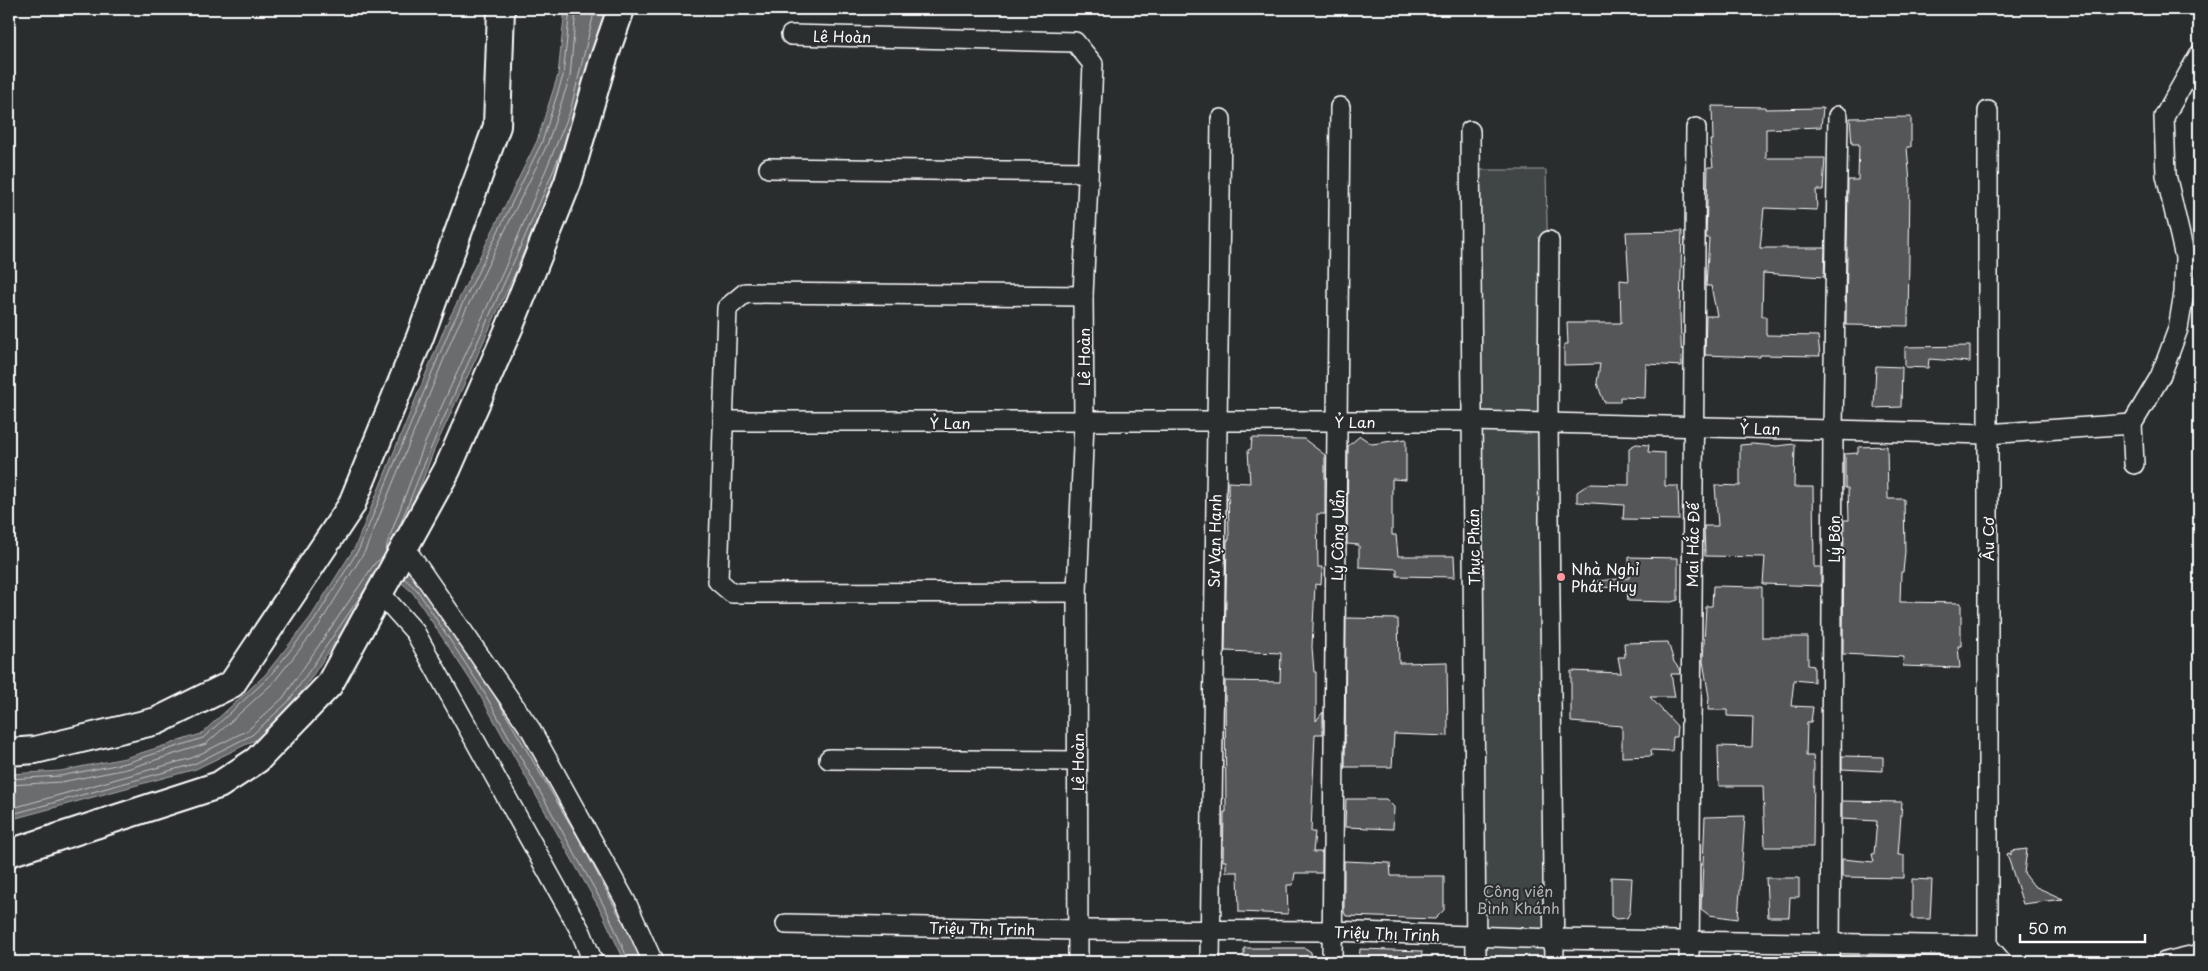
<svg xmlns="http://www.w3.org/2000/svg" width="2208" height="971" font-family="'Playpen Sans',sans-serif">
<rect width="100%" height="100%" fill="#2a2d2e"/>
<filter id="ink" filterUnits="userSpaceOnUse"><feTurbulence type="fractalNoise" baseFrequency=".02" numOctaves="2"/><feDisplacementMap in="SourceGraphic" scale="10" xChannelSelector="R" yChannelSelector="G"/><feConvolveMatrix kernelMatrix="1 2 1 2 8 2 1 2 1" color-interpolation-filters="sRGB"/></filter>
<g filter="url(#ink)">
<path fill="#414445" stroke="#a0a2a2" d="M 1472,170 L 1546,170 L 1561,962 L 1475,962 Z"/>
<path fill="#6a6c6d" stroke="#a6a7a7" d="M 565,9 L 607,9 L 581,115 L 514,275 L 434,450 L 397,548 L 456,624 L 552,782 L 647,962 L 625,962 L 602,913 L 477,690 L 413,593 L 385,568 L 292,706 L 255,740 L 196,769 L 9,820 L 9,774 L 60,771 L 125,758 L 201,734 L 265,675 L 310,618 L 355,547 L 445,327 L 537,141 L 558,75 Z"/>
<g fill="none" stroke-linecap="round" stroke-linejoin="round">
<g stroke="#c3c4c5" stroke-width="1">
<path d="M 400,525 C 449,396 512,273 564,145"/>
<path d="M 386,551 L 387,544 L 424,445 L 504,270 L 570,112 L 595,9"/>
<path d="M 404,578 L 417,590 L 481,687 L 607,911 L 629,962"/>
<path d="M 493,693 L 580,841 L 627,930"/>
<path d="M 9,779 L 60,776 L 126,763 L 203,738 L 268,678 L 314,621 L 359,549 L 450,329 L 542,142 L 563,76 L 570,9"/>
<path d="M 9,785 L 61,782 L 127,769 L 206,744 L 273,683 L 319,625 L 365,551 L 455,332 L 547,145 L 570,77 L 576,9"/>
<path d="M 9,809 L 192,758 L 248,730 L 283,698 L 375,563 L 382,558"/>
<path d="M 9,815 L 194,764 L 252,735 L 288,702 L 366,588"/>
</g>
</g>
<g fill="#555758" stroke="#fff">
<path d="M 1712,106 L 1765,107 L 1765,109 L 1823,108 L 1821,127 L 1766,129 L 1766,158 L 1825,158 L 1823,190 L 1816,190 L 1817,210 L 1764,208 L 1760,248 L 1825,248 L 1824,277 L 1763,273 L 1762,316 L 1766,316 L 1766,335 L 1818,336 L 1820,356 L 1760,355 L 1760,357 L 1705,355 L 1706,316 L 1717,316 L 1711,286 L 1706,286 L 1709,238 L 1706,238 L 1708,167 L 1713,167 L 1710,140 L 1713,140 Z"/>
<path d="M 1911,117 L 1911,147 L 1907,147 L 1910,183 L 1908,326 L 1846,325 L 1848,180 L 1858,180 L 1859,144 L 1852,144 L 1850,118 Z"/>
<path d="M 1682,231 L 1680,313 L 1682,366 L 1646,364 L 1645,398 L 1620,397 L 1620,402 L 1604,402 L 1597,383 L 1600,364 L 1564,365 L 1564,344 L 1568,344 L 1567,323 L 1621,323 L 1620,280 L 1629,281 L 1626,232 Z"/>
<path d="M 1970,346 L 1970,362 L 1929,359 L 1928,368 L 1905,367 L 1905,347 Z"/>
<path d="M 1876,366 L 1902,367 L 1901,407 L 1874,408 Z"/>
<path d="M 1360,436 L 1372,444 L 1406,439 L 1406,480 L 1392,479 L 1392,535 L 1396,535 L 1398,556 L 1454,556 L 1455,577 L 1397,576 L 1397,569 L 1359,567 L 1359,545 L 1347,544 L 1348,446 Z"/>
<path d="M 1252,438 L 1304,439 L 1325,455 L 1325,514 L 1317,514 L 1318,567 L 1322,567 L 1321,585 L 1315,584 L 1312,647 L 1314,672 L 1316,672 L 1316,721 L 1323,712 L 1323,734 L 1315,734 L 1311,832 L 1315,832 L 1313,852 L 1322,852 L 1322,873 L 1295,873 L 1293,885 L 1287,885 L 1288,914 L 1239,912 L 1238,872 L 1226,872 L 1226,861 L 1223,861 L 1224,812 L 1226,812 L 1225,681 L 1280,682 L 1281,653 L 1225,651 L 1227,540 L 1229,540 L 1228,482 L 1250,483 L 1248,450 L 1251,449 Z"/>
<path d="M 1636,444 L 1649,445 L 1648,452 L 1665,453 L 1665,486 L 1678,486 L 1679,520 L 1623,519 L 1624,505 L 1577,502 L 1577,492 L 1589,484 L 1629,485 L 1629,448 Z"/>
<path d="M 1752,444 L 1777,446 L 1795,444 L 1794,487 L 1813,487 L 1814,567 L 1821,567 L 1821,586 L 1763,584 L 1765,557 L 1705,556 L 1704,526 L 1718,526 L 1715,485 L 1740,486 L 1740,445 Z"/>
<path d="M 1887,446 L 1888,499 L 1904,499 L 1905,552 L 1903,572 L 1901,572 L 1900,602 L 1961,603 L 1961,646 L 1958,646 L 1960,668 L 1903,666 L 1904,657 L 1843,654 L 1844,520 L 1849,520 L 1848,488 L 1845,488 L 1845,454 L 1858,453 L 1858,447 Z"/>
<path d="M 1629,557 L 1678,558 L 1678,600 L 1671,602 L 1628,601 L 1627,590 L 1597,586 L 1597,581 L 1629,578 Z"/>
<path d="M 1713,586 L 1762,587 L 1762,637 L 1808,637 L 1808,665 L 1814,666 L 1814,682 L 1794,680 L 1791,706 L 1813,707 L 1811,722 L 1807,722 L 1806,756 L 1813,756 L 1814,765 L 1813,847 L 1765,847 L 1763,786 L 1719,786 L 1718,746 L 1752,747 L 1753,717 L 1727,716 L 1727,710 L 1708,710 L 1709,697 L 1703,661 L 1706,606 L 1712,606 Z"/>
<path d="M 1346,618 L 1398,619 L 1399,663 L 1447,662 L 1448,736 L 1394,734 L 1392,767 L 1345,767 Z"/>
<path d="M 1668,642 L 1674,662 L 1680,670 L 1680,674 L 1671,674 L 1675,697 L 1650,697 L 1677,726 L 1676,737 L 1673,737 L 1672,751 L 1651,750 L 1652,756 L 1622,757 L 1622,726 L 1571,722 L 1571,671 L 1621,673 L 1618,657 L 1625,657 L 1624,643 Z"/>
<path d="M 1842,756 L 1883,757 L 1883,771 L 1842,769 Z"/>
<path d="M 1346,799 L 1386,799 L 1394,807 L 1393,829 L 1345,827 Z"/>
<path d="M 1842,801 L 1902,802 L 1898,855 L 1904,855 L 1904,878 L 1842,877 L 1842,859 L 1874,862 L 1872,854 L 1874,854 L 1877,821 L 1842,819 Z"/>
<path d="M 1745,816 L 1738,919 L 1709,915 L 1701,909 L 1705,817 Z"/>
<path d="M 2027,849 L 2024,873 L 2034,886 L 2063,899 L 2023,904 L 2007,854 L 2009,853 L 2011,855 L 2011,851 Z"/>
<path d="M 1344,861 L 1390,863 L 1391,876 L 1444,876 L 1444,910 L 1435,919 L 1346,916 L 1344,912 Z"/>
<path d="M 1611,877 L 1632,878 L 1630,912 L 1627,918 L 1616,919 L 1611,916 Z"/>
<path d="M 1766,878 L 1799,878 L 1799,897 L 1790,897 L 1789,917 L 1768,917 Z"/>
<path d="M 1912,879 L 1932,880 L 1930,919 L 1912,919 Z"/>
<path d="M 1244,948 L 1305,948 L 1311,952 L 1312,962 L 1244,962 Z"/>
<path d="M 1360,949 L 1422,951 L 1421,962 L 1359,962 Z"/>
</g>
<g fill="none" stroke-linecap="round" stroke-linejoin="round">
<defs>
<g id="street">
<path d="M 791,35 L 1075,42 L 1093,64 L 1083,296 L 1084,422 L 1077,592 L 1078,962"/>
<path d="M 1988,111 L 1988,946 L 2002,962"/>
<path d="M 1470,131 L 1476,962"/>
<path d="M 769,168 L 1087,172"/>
<path d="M 1549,241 L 1548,425 L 1554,962"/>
<path d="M 723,421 L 1472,421 L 1987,434 L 2132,424"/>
<path d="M 2134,464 L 2132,424 L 2160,377 L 2167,359 L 2178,329 L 2184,293 L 2185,257 L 2166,175 L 2164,117 L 2199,55"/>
<path d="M 405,548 L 531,730 L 626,902 L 653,962"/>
<path d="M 1077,592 L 732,593 L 718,581 L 727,308 L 745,293 L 1083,296"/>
<path d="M 381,594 L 415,632 L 581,932 L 593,962"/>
<path d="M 829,759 L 1077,761"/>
<path d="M 786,924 L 1077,930 L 1332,931 L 1555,939 L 1988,946"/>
<path d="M 1210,962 L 1221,119"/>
<path d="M 1332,962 L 1340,107"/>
<path d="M 1689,962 L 1696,128"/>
<path d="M 1830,962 L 1833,429 L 1838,116"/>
<path d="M 2165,962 L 2199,954"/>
</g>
<g id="secondary">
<path d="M 9,752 L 35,750 L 157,721 L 232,684 L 351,506 L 420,337 L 497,126 L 501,9"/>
<path d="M 9,853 L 219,785 L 257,760 L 329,685 L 447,470 L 510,326 L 568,182 L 604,58 L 621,9"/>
</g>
</defs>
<use href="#street" stroke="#fff" stroke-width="22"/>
<use href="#secondary" stroke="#fff" stroke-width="30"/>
<use href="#street" stroke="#2a2d2e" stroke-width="19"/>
<use href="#secondary" stroke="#2a2d2e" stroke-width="26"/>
</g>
</g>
<circle fill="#ff9aa2" stroke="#2a2d2e" stroke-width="2" cx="1561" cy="577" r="5"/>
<g text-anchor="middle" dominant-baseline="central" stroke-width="4" stroke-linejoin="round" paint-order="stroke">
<g font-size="15" fill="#fff" stroke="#2a2d2e">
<text transform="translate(842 36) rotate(1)">Lê Hoàn</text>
<text transform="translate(1083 357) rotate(-90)">Lê Hoàn</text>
<text x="1355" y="421">Ỷ Lan</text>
<text x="950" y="422">Ỷ Lan</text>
<text transform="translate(1760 428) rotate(1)">Ỷ Lan</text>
<text transform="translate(1337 535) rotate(-89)">Lý Công Uẩn</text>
<text transform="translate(1833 539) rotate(-90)">Lý Bôn</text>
<text transform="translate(1987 539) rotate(-90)">Âu Cơ</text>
<text transform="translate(1214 541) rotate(-89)">Sư Vạn Hạnh</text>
<text transform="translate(1692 545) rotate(-89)">Mai Hắc Đế</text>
<text transform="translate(1473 547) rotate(-91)">Thục Phán</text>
<text transform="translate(1077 762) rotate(-90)">Lê Hoàn</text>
<text transform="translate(982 928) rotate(1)">Triệu Thị Trinh</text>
<text transform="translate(1387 933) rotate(2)">Triệu Thị Trinh</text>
</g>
<g font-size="15" fill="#fff" stroke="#2a2d2e" text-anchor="start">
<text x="1571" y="568">Nhà Nghỉ<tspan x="1571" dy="17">Phát Huy</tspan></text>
</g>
<g font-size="15" fill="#b3b4b5" stroke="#2a2d2e">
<text x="1518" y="890">Công viên<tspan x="1518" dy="17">Bình Khánh</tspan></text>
</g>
</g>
<rect width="2208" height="971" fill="none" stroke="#2a2d2e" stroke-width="30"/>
<rect x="15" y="15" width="2178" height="941" fill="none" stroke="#fff" stroke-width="2" filter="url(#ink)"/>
<path d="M2020 934v8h125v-8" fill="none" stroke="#ffffff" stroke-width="2.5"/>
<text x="2028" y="934" font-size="15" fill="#ffffff" stroke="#2a2d2e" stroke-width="4" paint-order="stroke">50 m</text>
</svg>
